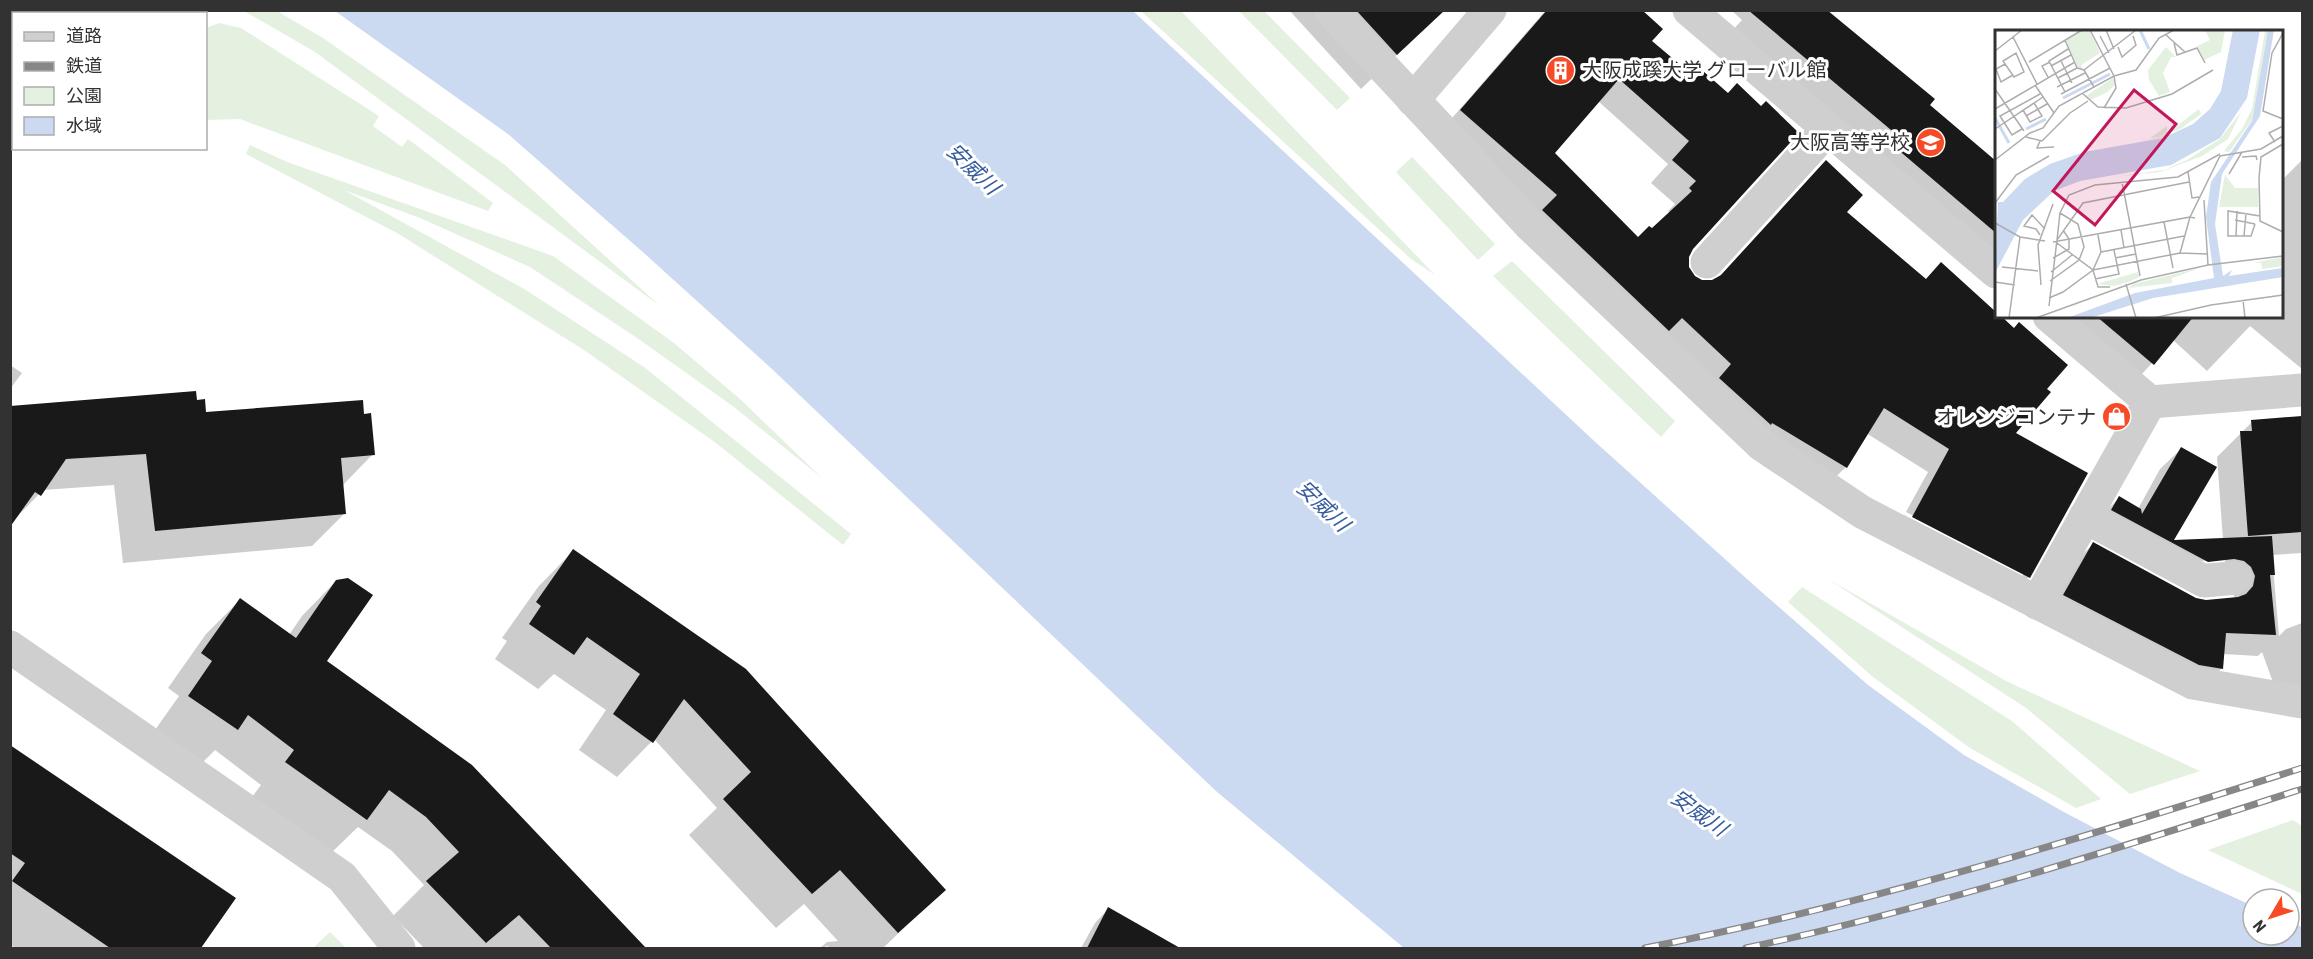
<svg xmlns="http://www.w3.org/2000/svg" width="2313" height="959" font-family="'Roboto Condensed','Noto Sans JP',sans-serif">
<rect width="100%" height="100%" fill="#fff"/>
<g fill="#e4f0e0">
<path d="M 119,11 L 120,13 L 61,14 L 54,11 Z"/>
<path d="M 189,11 L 185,13 L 132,14 L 131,11 Z"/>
<path d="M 244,11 L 277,11 L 323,38 L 505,165 L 660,306 L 315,52 Z"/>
<path d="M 1141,11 L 1181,11 L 1435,275 L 1411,259 Z"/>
<path d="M 1239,11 L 1264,11 L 1350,98 L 1337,110 Z"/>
<path d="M 219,23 L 241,28 L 379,116 L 373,126 L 402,147 L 408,139 L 493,203 L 488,211 L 240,119 L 206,120 L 206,28 Z"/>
<path d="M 250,145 L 287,162 L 553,256 L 674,343 L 740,399 L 822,478 L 734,407 L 640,340 L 530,267 L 420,218 L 344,190 L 526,290 L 644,367 L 851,534 L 843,545 L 716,443 L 584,350 L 397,233 L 246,154 Z"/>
<path d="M 1412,157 L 1495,244 L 1478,260 L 1396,172 Z"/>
<path d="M 1512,261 L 1675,421 L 1661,437 L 1493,276 Z"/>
<path d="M 1828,579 L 2006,681 L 2200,771 L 2130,794 L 2026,708 Z"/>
<path d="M 1802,587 L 2012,721 L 2101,799 L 2076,808 L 1970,748 L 1873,677 L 1788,602 Z"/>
<path d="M 2293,820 L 2302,826 L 2302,894 L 2208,850 Z"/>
<path d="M 330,932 L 346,948 L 313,948 Z"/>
</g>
<path fill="#cbd9f1" d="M 335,11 L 1133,11 L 1592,439 L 1757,588 L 1868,685 L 1964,755 L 2062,811 L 2180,873 L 2253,906 L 2253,935 L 2289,935 L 2289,921 L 2302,927 L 2302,948 L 1404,948 L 1216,791 L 772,369 L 645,254 L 508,134 Z"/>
<g fill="#0003" fill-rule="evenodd">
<path d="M 1289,10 L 1437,10 L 1440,13 L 1361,89 Z"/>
<path d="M 1546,10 L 1639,10 L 1650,41 L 1695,80 L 1703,73 L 1692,249 L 1687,258 L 1688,269 L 1694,277 L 1702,282 L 1713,281 L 1717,279 L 1826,162 L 1845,212 L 1925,280 L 1941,264 L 1996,314 L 2045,389 L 2014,434 L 2029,577 L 2006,599 L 1891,539 L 1928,472 L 1866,433 L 1846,467 L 1823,489 L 1439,133 ZM 1598,101 L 1668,164 L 1651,183 L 1675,204 L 1668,211 L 1670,213 L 1652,230 L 1638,239 L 1552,153 ZM 1906,512 L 2023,573 L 2023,576 L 1904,515 Z"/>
<path d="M 1731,10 L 1825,10 L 1928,105 L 1996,163 L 1996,272 L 1729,34 L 1742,20 Z"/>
<path d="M 2301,161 L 2302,161 L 2302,369 L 2250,326 L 2207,371 L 2173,340 L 2132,385 L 2050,316 L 2282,316 L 2282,180 Z"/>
<path d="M 10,365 L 22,373 L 10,389 Z"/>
<path d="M 196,401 L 204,413 L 362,415 L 373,454 L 342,486 L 344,514 L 312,546 L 123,563 L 114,485 L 43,490 L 12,522 L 10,407 Z"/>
<path d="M 2302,418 L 2302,553 L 2272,555 L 2279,636 L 2286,629 L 2302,623 L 2302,702 L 2282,707 L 2262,652 L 2258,656 L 2223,654 L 2221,669 L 2201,689 L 2043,616 L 2072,565 L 2093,544 L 2195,599 L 2206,601 L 2235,598 L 2230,588 L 2098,519 L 2119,498 L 2138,509 L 2160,469 L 2181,449 L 2172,542 L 2223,540 L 2217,457 L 2252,422 ZM 2225,559 L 2225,562 L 2201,564 L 2200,561 Z"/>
<path d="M 573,551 L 944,890 L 883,948 L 829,948 L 828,946 L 820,948 L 827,942 L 838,941 L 804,904 L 776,928 L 689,835 L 717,808 L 654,739 L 617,777 L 579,750 L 606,710 L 554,674 L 538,689 L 495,659 L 507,641 L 502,638 L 538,587 Z"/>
<path d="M 336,581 L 325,661 L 636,940 L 628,948 L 424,948 L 393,916 L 424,885 L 392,851 L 358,827 L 331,853 L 252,797 L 261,785 L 215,750 L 202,763 L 155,730 L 179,696 L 168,688 L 206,634 L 240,600 L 289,635 L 302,616 Z"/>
<path d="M 10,747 L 234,898 L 199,948 L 16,948 L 10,945 Z"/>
<path d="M 1108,909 L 1155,936 L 1167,948 L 1081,948 L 1095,923 Z"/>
</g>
<g fill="#191919" fill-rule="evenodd">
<path d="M 1356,10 L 1445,10 L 1397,55 Z"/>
<path d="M 1547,10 L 1642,10 L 1663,29 L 1652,41 L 1696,78 L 1703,71 L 1728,93 L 1737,83 L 1761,106 L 1766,101 L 1799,133 L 1693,249 L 1689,257 L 1689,267 L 1695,276 L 1702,280 L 1712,280 L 1721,275 L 1826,160 L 1863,195 L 1847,212 L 1926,279 L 1941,262 L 1996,312 L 1996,316 L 2001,316 L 2014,328 L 2019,322 L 2068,365 L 2047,389 L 2051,392 L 2016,433 L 2088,473 L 2030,578 L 1912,517 L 1949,449 L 1884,408 L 1847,468 L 1772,423 L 1771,425 L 1719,378 L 1731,364 L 1682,318 L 1669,331 L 1542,210 L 1557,195 L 1460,110 ZM 1619,79 L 1689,141 L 1672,160 L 1696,181 L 1689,188 L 1692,191 L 1652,228 L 1649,226 L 1638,237 L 1555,153 Z"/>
<path d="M 1748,10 L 1827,10 L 1935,99 L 1930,105 L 1996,161 L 1996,233 L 1896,148 L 1903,140 Z"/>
<path d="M 2096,316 L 2194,316 L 2154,365 Z"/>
<path d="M 196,391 L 197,400 L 205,399 L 206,412 L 363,400 L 364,414 L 371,413 L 375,455 L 341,458 L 346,514 L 155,531 L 146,454 L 66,459 L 41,496 L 35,492 L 10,527 L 10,406 Z"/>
<path d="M 2302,416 L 2302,532 L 2248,536 L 2240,431 L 2252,431 L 2251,420 Z"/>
<path d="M 2181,447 L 2217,467 L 2174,540 L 2272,536 L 2275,575 L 2270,575 L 2276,635 L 2226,633 L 2223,669 L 2199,665 L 2063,595 L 2093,542 L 2196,598 L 2206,600 L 2238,597 L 2246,594 L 2253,586 L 2255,576 L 2251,567 L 2244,561 L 2234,559 L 2208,562 L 2111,510 L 2119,496 L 2141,509 L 2142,514 Z"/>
<path d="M 573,549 L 746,669 L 946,890 L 898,933 L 840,870 L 812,894 L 723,799 L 751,772 L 684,699 L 653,743 L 613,714 L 640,674 L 587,637 L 574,655 L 529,624 L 541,606 L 536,602 Z"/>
<path d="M 348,578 L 373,595 L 327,661 L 472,765 L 646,948 L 551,948 L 519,915 L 486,943 L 426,881 L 459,852 L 426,817 L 389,790 L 367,820 L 285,762 L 294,750 L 248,715 L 238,730 L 188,696 L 212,661 L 201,653 L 240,598 L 296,638 L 336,580 Z"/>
<path d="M 10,745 L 236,898 L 201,948 L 110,948 L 12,881 L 25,863 L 10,853 Z"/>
<path d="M 1108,907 L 1180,948 L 1087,948 Z"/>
</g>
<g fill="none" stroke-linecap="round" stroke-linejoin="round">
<g stroke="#cfcfcf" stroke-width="33">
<path d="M 1330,10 L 1530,225 L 1762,445 L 1862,512 L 2193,683 L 2302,702"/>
<path d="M 1689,10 L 1996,272"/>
<path d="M 1413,100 L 1490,10"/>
<path d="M 1707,262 L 1828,129"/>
<path d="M 2085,517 L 2204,581 L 2236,578"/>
<path d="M 2037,603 L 2150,402 L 2049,316"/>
<path d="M 10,647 L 342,877 L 399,948"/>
</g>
<path stroke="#cfcfcf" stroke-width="33" d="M 2150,402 L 2302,390"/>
<defs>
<g id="rail">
<path d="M 1645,948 C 1869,904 2086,837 2302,768"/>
<path d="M 1746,948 C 1934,908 2119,848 2302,789"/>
</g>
</defs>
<use href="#rail" stroke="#878787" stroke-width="7"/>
<use href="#rail" stroke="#fff" stroke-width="4.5" stroke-dasharray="14" stroke-linecap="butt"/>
</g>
<defs>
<symbol id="building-disc" viewBox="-11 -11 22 22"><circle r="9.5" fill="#f74a26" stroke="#fff"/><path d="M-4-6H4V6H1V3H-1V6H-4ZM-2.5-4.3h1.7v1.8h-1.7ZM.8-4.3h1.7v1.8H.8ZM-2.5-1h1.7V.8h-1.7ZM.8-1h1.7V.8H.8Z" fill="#fff"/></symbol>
<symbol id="school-disc" viewBox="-11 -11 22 22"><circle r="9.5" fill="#f74a26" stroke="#fff"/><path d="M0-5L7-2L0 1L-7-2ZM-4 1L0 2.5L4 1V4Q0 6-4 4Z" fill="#fff"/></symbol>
<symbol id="shop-disc" viewBox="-11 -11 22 22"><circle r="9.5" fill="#f74a26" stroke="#fff"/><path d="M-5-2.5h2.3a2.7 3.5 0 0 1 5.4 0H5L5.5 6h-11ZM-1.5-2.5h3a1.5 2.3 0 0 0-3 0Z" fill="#fff"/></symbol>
</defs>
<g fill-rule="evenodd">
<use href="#building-disc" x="1544" y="54" width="33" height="33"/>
<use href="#school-disc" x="1914" y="126" width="33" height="33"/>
<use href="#shop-disc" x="2100" y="400" width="33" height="33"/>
</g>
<g text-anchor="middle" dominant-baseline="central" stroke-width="6" stroke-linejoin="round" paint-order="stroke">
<g font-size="20" fill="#323232" stroke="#fff" text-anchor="end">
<text x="1582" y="70" text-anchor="start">大阪成蹊大学 グローバル館</text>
<text x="1910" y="142">大阪高等学校</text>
<text x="2096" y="417">オレンジコンテナ</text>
</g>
<g font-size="21" font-style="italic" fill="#365c9e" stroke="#fff">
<text transform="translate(973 169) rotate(44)">安威川</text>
<text transform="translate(1323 506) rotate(44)">安威川</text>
<text transform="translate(1699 813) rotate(36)">安威川</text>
</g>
</g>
<g transform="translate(1995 30)">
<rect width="288" height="288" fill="#fff"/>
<path d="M 88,0 L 94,0 L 105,23 L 86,35 L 88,39 L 83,38 L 71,10 ZM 210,0 L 230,0 L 226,22 L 209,30 L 202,16 L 215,10 ZM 273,0 L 257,90 L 234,122 L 229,121 L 247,99 L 257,79 L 270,1 ZM 171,17 L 181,27 L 176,27 L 168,43 L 175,62 L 164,66 L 154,50 L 153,40 ZM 118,48 L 120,55 L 111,63 L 95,70 L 91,66 ZM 204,79 L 206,84 L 185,99 L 168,107 L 144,112 L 163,107 L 155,108 L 172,96 L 172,103 L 164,107 L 181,101 L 174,102 ZM 246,82 L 233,109 L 207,126 L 165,142 L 118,147 L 169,140 L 192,130 L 225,109 ZM 230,145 L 240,158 L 263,158 L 263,177 L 224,177 ZM 288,227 L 288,236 L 267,239 L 266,233 L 258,233 ZM 205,238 L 177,248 L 177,253 L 134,258 L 138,254 ZM 143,242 L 144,247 L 134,252 L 118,256 L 102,254 Z" fill="#e4f0e0"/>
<path d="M 238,0 L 265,0 L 252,68 L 225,108 L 176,135 L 85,151 L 59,161 L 28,190 L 0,243 L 3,172 L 8,172 L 30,149 L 55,134 L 89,122 L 168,108 L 198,94 L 215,79 L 226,61 ZM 273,0 L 279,0 L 265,86 L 227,144 L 220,194 L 228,246 L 237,240 L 234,246 L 288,238 L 288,247 L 158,268 L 95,288 L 72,288 L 140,263 L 219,248 L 211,187 L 216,152 L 257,91 Z" fill="#cbd9f1"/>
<path fill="none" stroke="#cbd9f1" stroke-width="3" d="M 145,0 L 154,19M 68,68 L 115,44M 0,88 L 14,113M 31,99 L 51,89"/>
<path fill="none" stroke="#adadad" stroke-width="1.5" d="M 95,0 L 119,46 L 121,58 L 109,78M 111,0 L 119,19M 288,3 L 277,23 L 268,81 L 288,89M 171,5 L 190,22M 105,6 L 114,23M 18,7 L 42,54M 70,10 L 82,38 L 89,40 L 99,57M 179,13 L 182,25 L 202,18 L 210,33M 123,17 L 127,27 L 141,15 L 138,6M 0,21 L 27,0M 21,23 L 29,42 L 19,47 L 8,31 ZM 66,31 L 77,53M 34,32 L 87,0M 10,34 L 1,39 L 6,52 L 18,45M 56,36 L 76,25M 89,40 L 141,0M 53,47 L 47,36 L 55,32M 63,48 L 82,38M 40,55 L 59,83M 62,57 L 90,43M 0,59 L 29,101M 70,62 L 54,31 L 73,19M 87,63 L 103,77 L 131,78 L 177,64 L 218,40M 66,64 L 115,38M 0,79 L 80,32M 28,80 L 35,92 L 47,86 L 39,73M 31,86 L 52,74M 0,99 L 48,67M 27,99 L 17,105 L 5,86 L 45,64M 31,107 L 47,111 L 75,83 L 93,71M 45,111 L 42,118 L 59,117M 280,112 L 274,103 L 288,96M 288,114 L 266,127 L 264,148 L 265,191 L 288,202M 247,127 L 261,126 L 262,130M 0,130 L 35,103 L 48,98 L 64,76 L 119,46 L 141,40 L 164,8 L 179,0M 193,142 L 197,168 L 204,167M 234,144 L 247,122M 127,152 L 145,246M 209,170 L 213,235M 0,173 L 21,145 L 54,126M 240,190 L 260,194M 169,192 L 178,238M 0,193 L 25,207 L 50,211M 260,194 L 256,206 L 233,206 L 233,181 L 265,186M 126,200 L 129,218M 45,205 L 41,199 L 29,196 L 37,185 L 50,199M 241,206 L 242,181M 249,206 L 251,183M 62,210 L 65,183 L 74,165 L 100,155 L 183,147 L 225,124M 58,212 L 195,187 L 225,126 L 266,119 L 288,106M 62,213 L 98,240 L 103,257 L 115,257M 106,222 L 189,206M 185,223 L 212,224M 58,228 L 74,219 L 74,209 L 68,200M 120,228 L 141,224M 7,237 L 43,241M 98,240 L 185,223 L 195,187 L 200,188M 56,242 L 77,225M 100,249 L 124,244 L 119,220M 55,251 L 84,230 L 89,217 L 83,194 L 65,183M 0,252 L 20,255M 131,254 L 141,288M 46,255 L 43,215 L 58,174M 54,268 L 68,262 L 98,240 L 106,222 L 103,205M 248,270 L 250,288M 54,276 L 62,210 L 88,173 L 194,152M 14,288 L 25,207M 41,288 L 146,250 L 213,235 L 288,226M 159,288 L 216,275 L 288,265"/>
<path fill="#c2185b" fill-opacity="0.15" stroke="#c2185b" stroke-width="3" d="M 139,60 L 181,94 L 100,195 L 58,161 Z"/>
<rect width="288" height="288" fill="none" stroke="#323232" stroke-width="3"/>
</g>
<rect width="2313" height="959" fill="none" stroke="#323232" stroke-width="24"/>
<rect x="12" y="12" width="195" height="138" fill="#ffffff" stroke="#adadad" stroke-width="1.5"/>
<rect x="24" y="32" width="30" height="9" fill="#cfcfcf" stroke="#adadad" stroke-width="1.5"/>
<text x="66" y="42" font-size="18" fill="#323232">道路</text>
<rect x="24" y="62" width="30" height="9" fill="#878787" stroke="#adadad" stroke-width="1.5"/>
<text x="66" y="72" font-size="18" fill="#323232">鉄道</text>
<rect x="24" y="87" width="30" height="18" fill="#e4f0e0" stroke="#adadad" stroke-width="1.5"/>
<text x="66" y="102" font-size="18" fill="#323232">公園</text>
<rect x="24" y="117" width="30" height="18" fill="#cbd9f1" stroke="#adadad" stroke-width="1.5"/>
<text x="66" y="132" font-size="18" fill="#323232">水域</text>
<g transform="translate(2271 917) rotate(231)"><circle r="28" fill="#ffffff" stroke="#adadad" stroke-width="1.5"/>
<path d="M0-4.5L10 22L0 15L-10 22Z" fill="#f74a26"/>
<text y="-9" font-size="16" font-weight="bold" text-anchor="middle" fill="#323232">N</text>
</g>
</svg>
